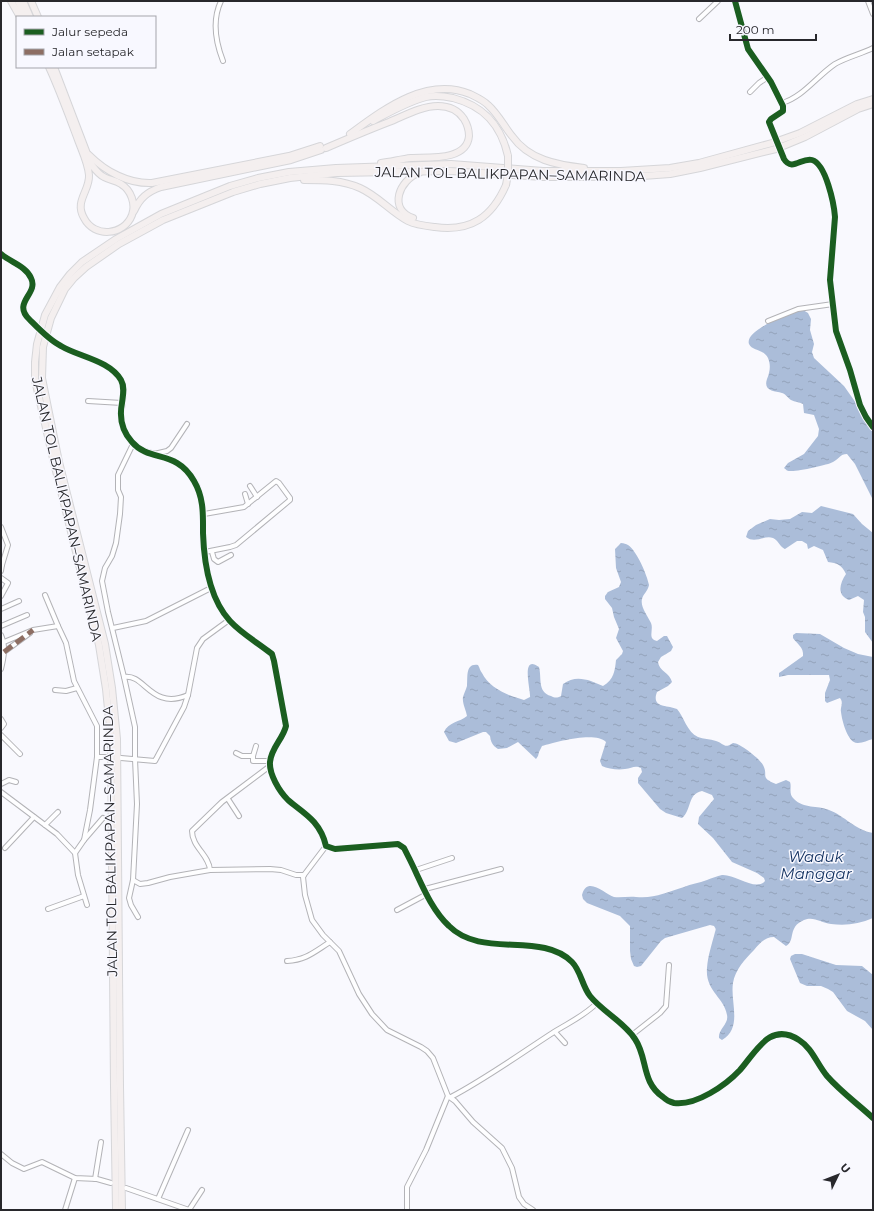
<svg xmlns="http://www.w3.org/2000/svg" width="874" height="1211" font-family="Montserrat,sans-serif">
<defs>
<pattern id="water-ripples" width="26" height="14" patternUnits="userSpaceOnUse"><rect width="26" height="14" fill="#abbdd9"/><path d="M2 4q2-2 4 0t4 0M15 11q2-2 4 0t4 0" fill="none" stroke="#93a2ba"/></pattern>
</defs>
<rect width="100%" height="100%" fill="#f9f9fe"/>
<g fill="url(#water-ripples)">
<path d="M 803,310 L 808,313 L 811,319 L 810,330 L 814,344 L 812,352 L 814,358 L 844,386 L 856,403 L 865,409 L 869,419 L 873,424 L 873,500 L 855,464 L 847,454 C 840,454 839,459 833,462 C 828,465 796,472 790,471 C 786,471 787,470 784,468 L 788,463 L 804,454 L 818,436 L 819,429 L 814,415 L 804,413 L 803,404 C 799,402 795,402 791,400 C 788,398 786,394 782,393 C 774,391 763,391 767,379 C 770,372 771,365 768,358 C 764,349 752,351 749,344 C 744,330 792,312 803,310 Z"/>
<path d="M 821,506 L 853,514 L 862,524 L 873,533 L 873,643 L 865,632 L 865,617 L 863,612 L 864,600 L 858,596 L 849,600 C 836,595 840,583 846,574 C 842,565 837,563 828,562 L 823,550 L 814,546 L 808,549 L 807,544 L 802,541 L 797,541 L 785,549 C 780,547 778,540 773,538 C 764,535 755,544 746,537 L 748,531 L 756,525 L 770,519 L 779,520 L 790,519 L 802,512 L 812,513 Z"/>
<path d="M 621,543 C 624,543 626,544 628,545 C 637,551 647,575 649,585 C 648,591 643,594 642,599 C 640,607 648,616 651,623 C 654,630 647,639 657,641 L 664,636 L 667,636 L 673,647 L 671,651 L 661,657 L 658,662 C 659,671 670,673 672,682 L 668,686 L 657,692 C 651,708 667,705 677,709 C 684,717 687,732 698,737 C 703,739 710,739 716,741 C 725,744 724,749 733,743 C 740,743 759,758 763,765 C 769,776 759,777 776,784 L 786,780 L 790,782 C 792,787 788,794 794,799 C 804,809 817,805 829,810 C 845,816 855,830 873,833 L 873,918 C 859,924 846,926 831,924 C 821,923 814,916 804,920 C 787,927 796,941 786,946 L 774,937 C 765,937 760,943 754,950 C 745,959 735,970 733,983 C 730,1002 743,1028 722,1040 L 719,1038 C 718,1029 729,1024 727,1015 C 724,997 705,991 707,968 C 708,955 712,944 715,932 C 716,929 716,929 714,926 L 710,925 L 665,938 L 661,941 L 641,966 L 637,967 L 634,966 L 631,959 L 630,951 L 630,926 L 620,916 L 587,903 L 583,899 L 582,895 C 587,875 605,894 614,897 C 621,898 629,896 636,897 C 654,899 667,892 684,887 C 691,884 699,883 707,880 C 712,878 717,876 722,875 C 735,874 756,892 765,881 L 764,878 L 757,873 L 732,862 L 713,838 L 698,824 L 699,817 L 714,799 L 712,795 L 702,791 C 687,794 692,810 682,818 L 666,813 L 660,809 L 638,783 L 638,778 L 642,772 L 641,768 C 635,765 632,768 625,769 C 618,770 608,769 602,766 L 600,761 L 606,742 C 595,731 556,742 542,746 L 539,752 L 538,756 L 536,759 L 518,742 L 507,748 L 498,749 C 492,745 491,742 490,736 L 486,732 L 483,732 L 456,743 L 449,741 L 444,732 C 448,722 460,722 467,716 C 466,710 462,703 463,697 C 464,693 466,690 467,686 C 468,677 465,663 478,665 C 480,668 480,671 482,673 C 489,688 509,696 524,700 L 530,697 C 531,691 520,653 539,667 C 542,678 537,692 551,696 C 555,698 557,698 561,696 L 563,684 C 576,674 590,680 603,686 C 614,680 615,670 616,660 L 622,654 L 623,651 L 616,638 L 619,629 L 614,617 L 612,608 L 605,599 L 605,596 L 608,592 L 619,587 L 621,582 L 616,568 L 615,549 Z"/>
<path d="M 796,633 L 820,634 L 844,648 L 858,654 L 873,657 L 873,739 C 868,740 863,743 858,743 C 848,744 842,721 841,712 C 840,707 844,703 840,698 L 827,703 L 825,701 L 825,693 L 830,680 L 829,675 L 788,675 L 779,677 L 779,673 L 782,671 L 803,656 C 804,647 797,644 793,638 L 793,635 Z"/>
<path d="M 795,954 L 802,954 L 836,965 L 862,966 L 873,975 L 873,1030 L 865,1021 L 847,1011 L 833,992 L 828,989 L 821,986 L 807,986 L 800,983 L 790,959 L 791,956 Z"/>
</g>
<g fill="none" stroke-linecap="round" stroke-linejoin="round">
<defs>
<g id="minor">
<path d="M 221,1 C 212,20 216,43 223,61"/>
<path d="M 735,1 L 748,49 L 771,82 L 783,106 L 784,109 L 782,112 L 770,120 L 770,124"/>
<path d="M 868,1 L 873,14"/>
<path d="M 699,19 L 718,1"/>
<path d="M 750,92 L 759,83 L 768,77"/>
<path d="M 782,103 C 803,97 817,76 835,64 C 847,57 861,54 873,48"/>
<path d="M 784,159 C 792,172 802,157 812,160 C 826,164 834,204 835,217 L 830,280 L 836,331 L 850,370 L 860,405 L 866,417 L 873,427"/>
<path d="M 1,254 C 10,262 27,267 32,279 C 39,297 9,299 33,323"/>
<path d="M 768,321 L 798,309 L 833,304"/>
<path d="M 52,340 C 71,355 105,358 120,378 C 132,396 109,418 133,444 C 140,450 146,452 155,454 C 173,459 188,467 197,485 C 205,504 202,519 203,539 C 205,567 210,599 230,621 C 241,633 255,641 268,651 L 272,654 L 274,661 L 286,726 C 283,739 271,748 270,762 C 269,774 279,791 288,800 C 296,807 306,813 314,822 C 320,829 324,837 326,846"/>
<path d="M 88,401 L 122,403"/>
<path d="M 133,444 L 118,475 L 118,490 L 121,497 L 120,514 L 116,543 L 112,556 L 105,568 L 102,581 L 108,612 L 124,677 C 145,673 151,711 188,695"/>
<path d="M 154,454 L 167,451 L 171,448 L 187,424"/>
<path d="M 250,486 L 257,497"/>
<path d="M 245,494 L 248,504"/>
<path d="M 204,514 L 244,507 L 276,481 L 279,483 L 290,498 L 290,500 L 236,545 L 230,547 L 205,552"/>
<path d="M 1,527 L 8,545 L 2,565 L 1,565"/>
<path d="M 212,552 L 214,559 L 218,562 L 231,555"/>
<path d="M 1,571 L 2,565"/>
<path d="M 1,578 L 8,583 L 1,596"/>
<path d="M 45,595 L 58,626"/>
<path d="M 1,609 L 19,601"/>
<path d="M 1,626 L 27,615"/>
<path d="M 113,628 L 146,621 L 211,588"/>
<path d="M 1,635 C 6,646 4,657 1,669"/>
<path d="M 4,642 L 33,630 L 58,626 L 66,643 L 74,681 L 97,726 L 97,757 L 90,810 L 84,840 L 75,853"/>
<path d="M 4,652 L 30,633"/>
<path d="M 124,677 L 135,727 L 135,759 L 137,804 L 133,880 L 129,898 L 131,905 L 138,917"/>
<path d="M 55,690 L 66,691 L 77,688"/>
<path d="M 1,719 L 4,724 L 1,728"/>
<path d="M 1,735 L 20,754"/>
<path d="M 256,746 L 253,756 L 253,761 L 270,761"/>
<path d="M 236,753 L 242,756 L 253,756"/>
<path d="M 97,757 L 107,757"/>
<path d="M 121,758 L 155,761 L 184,707 L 188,695 L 197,648 L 203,639 L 229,620"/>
<path d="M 1,784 L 9,780 L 16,782"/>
<path d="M 1,792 L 57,834 L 75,853 L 78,875 L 87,905"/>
<path d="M 228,799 L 239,816"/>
<path d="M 45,825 L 58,812"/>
<path d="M 84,840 L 103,818"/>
<path d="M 326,846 L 335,849 L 398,844 L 404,848 L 408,856 C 420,879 429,907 449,926 C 482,959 541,931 572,962 C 581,971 582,986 590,996 C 603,1012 624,1022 635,1039 C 648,1058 641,1082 663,1097 C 666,1100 670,1102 674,1103 C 696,1106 726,1085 740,1070 C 756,1052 770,1021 799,1040 C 812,1048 817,1064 827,1076 C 841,1092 858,1104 873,1118"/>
<path d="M 326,846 L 304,875 L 303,877 L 305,895 L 312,920 L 323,935 L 339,951 L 359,994 L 372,1014 L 387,1030 L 421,1047 L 427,1051 L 433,1058 L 448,1096 L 455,1101 L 473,1122 L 502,1148 L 512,1168 L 519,1197 L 524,1204 L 533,1210"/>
<path d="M 5,848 L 34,817"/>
<path d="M 210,870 C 209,855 192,847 192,831 L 222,802 L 270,766"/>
<path d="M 416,870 L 452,858"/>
<path d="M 133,880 L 140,884 L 148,883 L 170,877 L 210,870 L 270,869 L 281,870 L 296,875 L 304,875"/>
<path d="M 425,889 L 501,869"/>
<path d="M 48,909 L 84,896"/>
<path d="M 397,910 L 427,894"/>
<path d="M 287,961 C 306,960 314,952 330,942"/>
<path d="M 555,1032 L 565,1043"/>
<path d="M 632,1035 L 660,1013 L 666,1006 L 669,965"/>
<path d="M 451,1097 C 487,1078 520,1054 554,1032 C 570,1022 584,1016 597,1003"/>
<path d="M 1,1154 L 12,1163 L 24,1169 L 42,1162 L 75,1178 L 97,1179 L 111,1183"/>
<path d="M 95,1179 L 101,1142"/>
<path d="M 126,1188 L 189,1210"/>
<path d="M 158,1199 L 188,1130"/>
<path d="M 65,1210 L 75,1178"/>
<path d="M 189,1210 L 202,1190"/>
<path d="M 407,1210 L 407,1187 L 426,1150 L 448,1096"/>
</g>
<g id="highway">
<path d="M 11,1 L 20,17"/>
<path d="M 18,1 L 25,17"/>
<path d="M 23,1 L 30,17"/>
<path d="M 31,1 L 38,17"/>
<path d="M 49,67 C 60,91 69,116 78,140 C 82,151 88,163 89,175 C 90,191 74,201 84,218 C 94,238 124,236 132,215 C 136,204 131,190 121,184 C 115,180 109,180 104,177 C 98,174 95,169 91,164 L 54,67"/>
<path d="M 373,121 C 390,112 407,102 426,97 C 434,95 444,96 453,98 C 484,106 501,125 508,156"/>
<path d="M 350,134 C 383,110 426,76 470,94 C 476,97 483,100 488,105 C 498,114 504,126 512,136 C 529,160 557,165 584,168"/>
<path d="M 326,148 C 347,139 368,130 389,122 C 404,116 421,106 438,106 C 449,106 458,110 464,119 C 467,124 469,130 469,136 C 467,161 429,157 411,158 C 401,159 391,162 381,163"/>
<path d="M 89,155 C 106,172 129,184 152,183 L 289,156 L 320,146"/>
<path d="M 304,180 C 324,180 342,180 360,188 C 378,196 391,212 408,221 C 416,225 426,226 435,227 C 471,232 492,217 506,185"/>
<path d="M 134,211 C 140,198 147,192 161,187 L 291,160 L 321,150"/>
<path d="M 413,218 C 388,209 399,180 419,173"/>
<path d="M 116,1210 L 114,1086 L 111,739 L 106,689 L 99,645 L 54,463 L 35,380 L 35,362 L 37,344 L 45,315 L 60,287 L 70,274 L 82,262 L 116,239 L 161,214 L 230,186 L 258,178 L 289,172 L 336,168 L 451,164 L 543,171 L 621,171 L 670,168 L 699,163 L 772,143 L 800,133 L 857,104 L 873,99"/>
<path d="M 122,1210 L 120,1086 L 117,739 L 112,688 L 105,644 L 59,462 L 42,378 L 43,347 L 51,318 L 65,289 L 74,278 L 86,267 L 119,244 L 163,220 L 233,192 L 260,184 L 290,178 L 337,173 L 450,171 L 543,177 L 584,177 L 643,176 L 670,174 L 700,168 L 776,149 L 805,137 L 858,109 L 873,104"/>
</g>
</defs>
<use href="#minor" stroke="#b3b3b7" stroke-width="6"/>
<use href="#highway" stroke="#d6d6d9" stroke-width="8"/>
<use href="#minor" stroke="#fefeff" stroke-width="4"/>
<use href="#highway" stroke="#f4efef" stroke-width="6"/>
<defs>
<g id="minor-bridge">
<path d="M 770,124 L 784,159"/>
<path d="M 33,323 L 52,340"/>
</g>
<path id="highway-bridge" d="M 506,185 L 508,174 L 508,156"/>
</defs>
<use href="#minor-bridge" stroke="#b3b3b7" stroke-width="6" stroke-linecap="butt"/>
<use href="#highway-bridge" stroke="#d6d6d9" stroke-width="8" stroke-linecap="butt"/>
<use href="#minor-bridge" stroke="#fefeff" stroke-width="4"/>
<use href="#highway-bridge" stroke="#f4efef" stroke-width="6"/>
<path stroke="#8d6e63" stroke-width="5" stroke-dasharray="10 5" stroke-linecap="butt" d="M 4,652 L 33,630"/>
<defs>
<g id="cycleway">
<path d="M 735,1 L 748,49 L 771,82 L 783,106 L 783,111 L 771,119 L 769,122 L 784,159 C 792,172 802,157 812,160 C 826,164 834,204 835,217 L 830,280 L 836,331 L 850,370 L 860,405 L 866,417 L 873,427"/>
<path d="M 1,254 C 10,262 26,266 31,278 C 39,294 12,302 29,319 C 38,328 49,340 61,346 C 79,357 109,360 121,380 C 125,387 123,395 122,403 C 119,418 122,431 132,442 C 150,463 176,449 194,481 C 204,498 203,515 203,533 C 204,563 209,598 230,621 C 241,633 255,641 268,651 L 272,654 L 274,661 L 286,726 C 283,739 271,748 270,762 C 269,774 279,791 288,800 C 296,807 306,813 314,822 C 320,829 324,837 326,846 L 335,849 L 398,844 L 404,848 L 408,856 C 420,879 429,907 449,926 C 482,959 541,931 572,962 C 581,971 582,986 590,996 C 603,1012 624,1022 635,1039 C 648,1058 641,1082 663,1097 C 666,1100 670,1102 674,1103 C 696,1106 726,1085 740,1070 C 756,1052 770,1021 799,1040 C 812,1048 817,1064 827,1076 C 841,1092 858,1104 873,1118"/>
</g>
</defs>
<use href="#cycleway" stroke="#f8f8ff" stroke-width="8"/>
<use href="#cycleway" stroke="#1b5e20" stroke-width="6"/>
</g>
<g text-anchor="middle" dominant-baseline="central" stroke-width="3" stroke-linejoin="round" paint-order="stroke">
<g font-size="14" fill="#28282c" stroke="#f8f8ff">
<text transform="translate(510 174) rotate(1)">JALAN TOL BALIKPAPAN–SAMARINDA</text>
<text transform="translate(67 509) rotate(77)">JALAN TOL BALIKPAPAN–SAMARINDA</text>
<text transform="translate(110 841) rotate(-91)">JALAN TOL BALIKPAPAN–SAMARINDA</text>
</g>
<g font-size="15" font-style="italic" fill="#0f2e5e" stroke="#f8f8ff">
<text x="816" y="856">Waduk<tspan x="816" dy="17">Manggar</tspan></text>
</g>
</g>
<rect width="874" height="1211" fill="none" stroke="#28282c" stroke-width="4"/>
<rect x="16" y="16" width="140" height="52" fill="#f8f8ff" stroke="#a5a5ab"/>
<rect x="24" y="29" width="20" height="6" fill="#1b5e20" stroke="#a5a5ab"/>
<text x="52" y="36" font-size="12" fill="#28282c">Jalur sepeda</text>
<rect x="24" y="49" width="20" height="6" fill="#8d6e63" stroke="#a5a5ab"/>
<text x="52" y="56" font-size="12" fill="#28282c">Jalan setapak</text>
<g transform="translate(838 1175) rotate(47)" stroke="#f8f8ff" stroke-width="3" paint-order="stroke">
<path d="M0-3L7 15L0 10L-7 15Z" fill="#28282c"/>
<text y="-6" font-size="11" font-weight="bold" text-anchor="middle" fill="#28282c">U</text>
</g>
<path d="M730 34v6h86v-6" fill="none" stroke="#28282c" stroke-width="2"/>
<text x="736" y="34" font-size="12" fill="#28282c" stroke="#f8f8ff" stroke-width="3" paint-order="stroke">200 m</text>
</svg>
